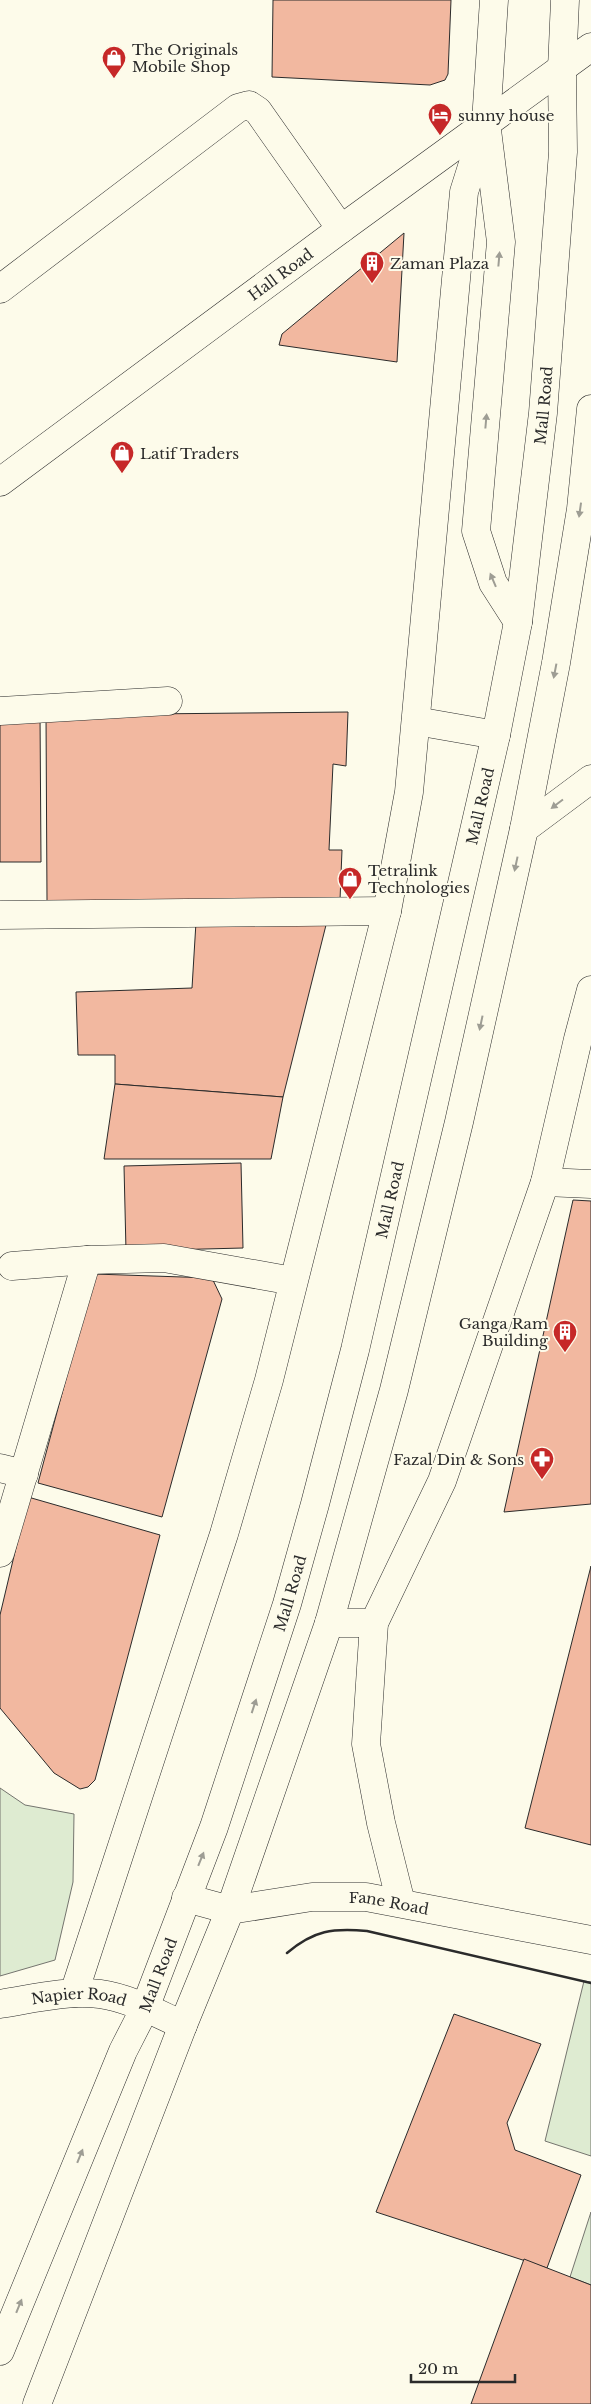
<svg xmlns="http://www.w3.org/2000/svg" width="591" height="2404" font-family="'Libre Baskerville',serif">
<rect width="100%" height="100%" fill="#fdfbea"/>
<g fill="#deebd1" stroke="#74746e">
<path d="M 0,1788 L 25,1805 L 74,1814 L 73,1882 L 55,1960 L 0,1976 Z"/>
<path d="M 584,1981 L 591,1982 L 591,2156 L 545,2141 Z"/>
<path d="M 591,2212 L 591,2285 L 570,2277 Z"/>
</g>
<g fill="#f2b8a0" stroke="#2b2b2b">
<path d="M 273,0 L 451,0 L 448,74 L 445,80 L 430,85 L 272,77 Z"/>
<path d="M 404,233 L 397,362 L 279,345 L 282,334 Z"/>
<path d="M 348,712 L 346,766 L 333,764 L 329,850 L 342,850 L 340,900 L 47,901 L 46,715 Z"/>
<path d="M 40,714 L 41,862 L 0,862 L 0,716 Z"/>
<path d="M 327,921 L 283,1097 L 115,1084 L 115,1055 L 78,1055 L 76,992 L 192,988 L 196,922 Z"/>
<path d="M 115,1084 L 283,1097 L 271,1159 L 104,1159 Z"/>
<path d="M 241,1163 L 243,1248 L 126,1251 L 124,1166 Z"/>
<path d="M 573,1200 L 591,1201 L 591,1504 L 504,1512 Z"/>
<path d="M 94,1274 L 212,1278 L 222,1299 L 162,1517 L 38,1483 Z"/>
<path d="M 28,1497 L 160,1535 L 95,1780 L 88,1787 L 80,1789 L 54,1773 L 0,1708 L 0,1615 Z"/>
<path d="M 591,1566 L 591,1845 L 525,1828 Z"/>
<path d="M 454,2014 L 541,2044 L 507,2123 L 515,2150 L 581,2175 L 547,2268 L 376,2212 Z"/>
<path d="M 524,2259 L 591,2285 L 591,2404 L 471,2404 Z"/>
</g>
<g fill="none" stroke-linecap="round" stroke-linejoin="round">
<defs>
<g id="minor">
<path d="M 0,289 L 238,108 L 249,105 L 258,111 L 341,229"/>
<path d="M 0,711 L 168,701"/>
<path d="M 416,721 L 496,735"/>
<path d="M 0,915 L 387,911"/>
<path d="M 545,1182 L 591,1184"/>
<path d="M 12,1266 L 87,1260 L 164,1258 L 293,1281"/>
<path d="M 0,1468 L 24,1474"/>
<path d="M 0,1553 L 87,1260"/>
<path d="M 329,1623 L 374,1623"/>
<path d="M 401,1903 L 381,1823 L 366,1744 L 374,1623 L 442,1481 L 545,1182 L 578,1039 L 591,990"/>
<path d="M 74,1993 L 224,1534 L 269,1380 L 387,911 L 409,792 L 464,192 L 486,122 L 494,0"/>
</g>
<g id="tertiary">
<path id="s1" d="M 0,2004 C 32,1999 67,1990 100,1994 C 129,1998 156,2013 183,2025"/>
</g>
<g id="secondary">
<path id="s2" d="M 0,482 L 341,229 L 591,47"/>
<path id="s3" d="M 186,1898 L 230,1910 L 312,1897 L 366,1897 L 591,1940"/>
</g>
<g id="primary">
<path d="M 486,122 L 501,242 L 476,531 L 493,583 L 518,622"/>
<path d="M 524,829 L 591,779"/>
<path id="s4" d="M 0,2351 L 123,2051 L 145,2008 L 214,1827 L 287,1604 L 315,1504 L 355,1350 L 496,735 L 518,622 L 543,413 L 563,152 L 562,69 L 565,0"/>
<path d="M 37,2404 L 183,2025 L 230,1910 L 329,1623 L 394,1390 L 459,1122 L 524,829 L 556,663 L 581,509 L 591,409"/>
</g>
</defs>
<use href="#minor" stroke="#2b2b2b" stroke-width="29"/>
<use href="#tertiary" stroke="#2b2b2b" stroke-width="29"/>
<use href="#secondary" stroke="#2b2b2b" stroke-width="29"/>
<use href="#primary" stroke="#2b2b2b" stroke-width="29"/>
<use href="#minor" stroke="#fdfbea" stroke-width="28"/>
<use href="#tertiary" stroke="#fdfbea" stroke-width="28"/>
<use href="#secondary" stroke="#fdfbea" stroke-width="28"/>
<use href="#primary" stroke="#fdfbea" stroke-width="28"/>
<path stroke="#2b2b2b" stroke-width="2.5" d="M 287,1953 C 314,1930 333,1928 367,1931 L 591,1983"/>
</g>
<defs><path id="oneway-solid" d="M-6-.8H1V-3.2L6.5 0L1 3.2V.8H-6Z" transform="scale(1.25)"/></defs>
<g fill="#9e9d94">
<use href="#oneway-solid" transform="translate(499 259) rotate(-85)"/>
<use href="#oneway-solid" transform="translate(486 421) rotate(-85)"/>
<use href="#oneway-solid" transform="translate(580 510) rotate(98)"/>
<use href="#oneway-solid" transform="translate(493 580) rotate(-113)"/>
<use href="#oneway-solid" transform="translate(555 671) rotate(101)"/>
<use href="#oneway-solid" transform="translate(557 804) rotate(143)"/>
<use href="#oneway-solid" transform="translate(516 864) rotate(102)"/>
<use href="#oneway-solid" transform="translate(481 1023) rotate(102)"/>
<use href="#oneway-solid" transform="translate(254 1706) rotate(-72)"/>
<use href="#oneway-solid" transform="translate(201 1859) rotate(-68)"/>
<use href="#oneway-solid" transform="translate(80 2156) rotate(-68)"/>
<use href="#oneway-solid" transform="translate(19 2306) rotate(-68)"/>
</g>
<defs>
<symbol id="shop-pin" viewBox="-11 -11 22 30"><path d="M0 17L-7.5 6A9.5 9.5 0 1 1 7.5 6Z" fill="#c62828" stroke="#fdfbea"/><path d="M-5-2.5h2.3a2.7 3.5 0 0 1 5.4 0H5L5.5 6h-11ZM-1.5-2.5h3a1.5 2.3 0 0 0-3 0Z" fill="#fff"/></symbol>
<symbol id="hotel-pin" viewBox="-11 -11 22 30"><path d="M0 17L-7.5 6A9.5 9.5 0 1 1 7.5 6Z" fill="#c62828" stroke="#fdfbea"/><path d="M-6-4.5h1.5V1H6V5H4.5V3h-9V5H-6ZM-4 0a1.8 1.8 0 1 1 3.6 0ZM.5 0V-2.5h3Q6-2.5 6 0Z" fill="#fff"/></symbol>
<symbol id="building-pin" viewBox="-11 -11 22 30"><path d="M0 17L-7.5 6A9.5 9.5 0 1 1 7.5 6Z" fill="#c62828" stroke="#fdfbea"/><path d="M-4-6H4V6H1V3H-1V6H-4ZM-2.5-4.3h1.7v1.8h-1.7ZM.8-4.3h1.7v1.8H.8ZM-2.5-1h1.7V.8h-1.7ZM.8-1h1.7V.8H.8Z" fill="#fff"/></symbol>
<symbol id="pharmacy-pin" viewBox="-11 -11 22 30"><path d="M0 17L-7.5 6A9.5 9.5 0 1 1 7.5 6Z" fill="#c62828" stroke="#fdfbea"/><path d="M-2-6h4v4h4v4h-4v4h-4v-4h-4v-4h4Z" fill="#fff"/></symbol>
</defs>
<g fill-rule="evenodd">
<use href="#shop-pin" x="100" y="44" width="28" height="38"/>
<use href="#hotel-pin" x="426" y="101" width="28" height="38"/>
<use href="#building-pin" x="358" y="249" width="28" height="38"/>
<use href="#shop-pin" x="108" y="439" width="28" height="38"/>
<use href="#shop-pin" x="336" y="865" width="28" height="38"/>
<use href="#building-pin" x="551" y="1318" width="28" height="38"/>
<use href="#pharmacy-pin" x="528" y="1445" width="28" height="38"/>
</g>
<g text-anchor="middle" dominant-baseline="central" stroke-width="4" stroke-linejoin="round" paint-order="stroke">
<g font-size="15" fill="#2b2b2b" stroke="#fdfbea" text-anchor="start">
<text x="132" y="49">The Originals<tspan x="132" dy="17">Mobile Shop</tspan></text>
<text x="458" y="115">sunny house</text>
<text x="390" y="263">Zaman Plaza</text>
<text x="140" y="453">Latif Traders</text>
<text x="368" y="870">Tetralink<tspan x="368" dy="17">Technologies</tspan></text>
<text x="548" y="1323" text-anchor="end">Ganga Ram<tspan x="548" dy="17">Building</tspan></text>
<text x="524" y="1459" text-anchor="end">Fazal Din &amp; Sons</text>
</g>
<g font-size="15" fill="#2b2b2b" stroke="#fdfbea">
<text stroke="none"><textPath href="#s2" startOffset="349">Hall Road</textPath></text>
<text stroke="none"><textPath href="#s4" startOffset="2028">Mall Road</textPath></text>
<text stroke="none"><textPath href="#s4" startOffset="1622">Mall Road</textPath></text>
<text stroke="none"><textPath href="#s4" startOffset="1218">Mall Road</textPath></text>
<text stroke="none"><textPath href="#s4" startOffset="812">Mall Road</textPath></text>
<text stroke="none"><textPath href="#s3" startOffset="206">Fane Road</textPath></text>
<text stroke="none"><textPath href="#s4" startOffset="408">Mall Road</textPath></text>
<text stroke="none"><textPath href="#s1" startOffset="80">Napier Road</textPath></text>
</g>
</g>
<path d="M411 2374v8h104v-8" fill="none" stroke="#2b2b2b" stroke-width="2.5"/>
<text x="418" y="2374" font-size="15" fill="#2b2b2b" stroke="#fdfbea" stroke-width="4" paint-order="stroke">20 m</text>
</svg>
